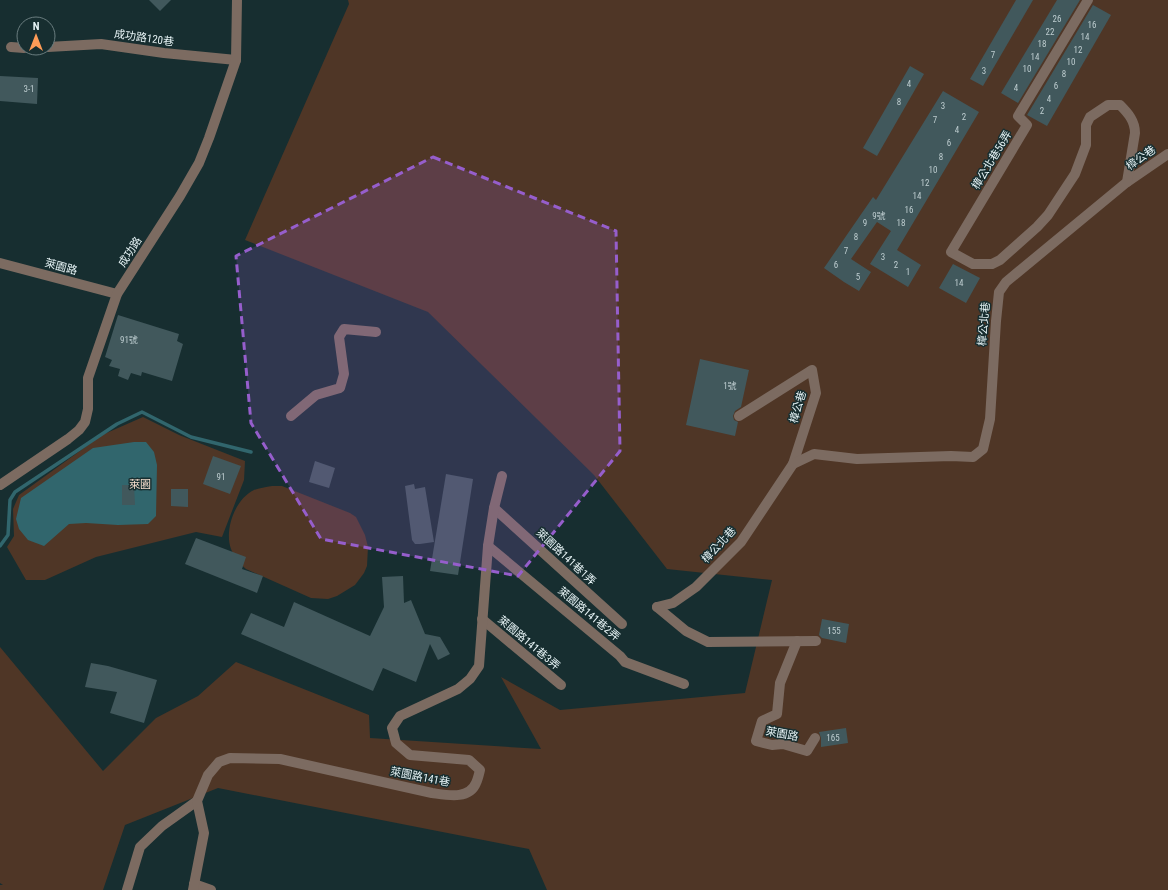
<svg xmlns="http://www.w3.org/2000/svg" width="1168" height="890" font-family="'Roboto Condensed','Noto Sans TC',sans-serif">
<rect width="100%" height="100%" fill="#172e30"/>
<g fill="#4f3626">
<path d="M 348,0 L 1168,0 L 1168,890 L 547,890 L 529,849 L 218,788 L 125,825 L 103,890 L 0,890 L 0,885 L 3,885 L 0,883 L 0,647 L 103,771 L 156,718 L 198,696 L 236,662 L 369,715 L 370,738 L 541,749 L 501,677 L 560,710 L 745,693 L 772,580 L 667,569 L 594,475 L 428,312 L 245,240 L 349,4 Z"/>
<path d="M 143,417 L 179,435 L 245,461 L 244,480 L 222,537 L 196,532 L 96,557 L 45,580 L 26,580 L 7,547 L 14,536 L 13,509 L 19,495 L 102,435 Z"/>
<path d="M 272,486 L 282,486 L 350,513 L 356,517 L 365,535 L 368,547 L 367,566 L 364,573 L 355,585 L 337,596 L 328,599 L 311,598 L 246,569 C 240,564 234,556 231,549 C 224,530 235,499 254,490 C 259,488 266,487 272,486 Z"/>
</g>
<path fill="#31666d" d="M 134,442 L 146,442 L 154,452 L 157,465 L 156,516 L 148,524 L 118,525 L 86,523 L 69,524 L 44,546 L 28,540 L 19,529 L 16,519 L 21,498 L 93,448 Z"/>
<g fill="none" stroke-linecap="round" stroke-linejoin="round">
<path stroke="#31666d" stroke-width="3.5" d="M 0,546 L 8,535 L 10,500 L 15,492 L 117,424 L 142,412 L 191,437 L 251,452"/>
</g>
<g fill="#41585c">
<path d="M 149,0 L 171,0 L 160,11 Z"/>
<path d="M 1016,0 L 1033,0 L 983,86 L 970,79 Z"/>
<path d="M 1057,0 L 1080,0 L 1018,103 L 1001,93 Z"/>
<path d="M 1093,5 L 1111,15 L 1047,126 L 1027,115 Z"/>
<path d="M 910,66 L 924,74 L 877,156 L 863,148 Z"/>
<path d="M 0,76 L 38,78 L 37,104 L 0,101 Z"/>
<path d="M 943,91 L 979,112 L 897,250 L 921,265 L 908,287 L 870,264 L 891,231 L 877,222 L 851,259 L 871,272 L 859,291 L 844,282 L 824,268 L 873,197 L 876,200 Z"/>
<path d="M 953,264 L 980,278 L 966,303 L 939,288 Z"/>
<path d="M 118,315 L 179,334 L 177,341 L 183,344 L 172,381 L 142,372 L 141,376 L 131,373 L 128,380 L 118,376 L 120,369 L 109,366 L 112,360 L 105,357 Z"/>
<path d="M 700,359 L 749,370 L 741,407 L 735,411 L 733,416 L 734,420 L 738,422 L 735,436 L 686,425 Z"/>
<path d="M 213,456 L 241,466 L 230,494 L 203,484 Z"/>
<path d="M 315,461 L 335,468 L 329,488 L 309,482 Z"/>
<path d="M 446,474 L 473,479 L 458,575 L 430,571 Z"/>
<path d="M 414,484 L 415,489 L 425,487 L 434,542 L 420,544 L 415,544 L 412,540 L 405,486 Z"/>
<path d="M 122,485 L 134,485 L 135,505 L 122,505 Z"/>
<path d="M 171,489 L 188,489 L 188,507 L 171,506 Z"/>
<path d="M 196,538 L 246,557 L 242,569 L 263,576 L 257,593 L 185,564 Z"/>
<path d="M 403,576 L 404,603 L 411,600 L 425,634 L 440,637 L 450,654 L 438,660 L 430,644 L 416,682 L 383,668 L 373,691 L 241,634 L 251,613 L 284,627 L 294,602 L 370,636 L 384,607 L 382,577 Z"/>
<path d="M 822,619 L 849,624 L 846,643 L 822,638 L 819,635 Z"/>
<path d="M 91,663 L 108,666 L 157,680 L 144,723 L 110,713 L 117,692 L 85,687 Z"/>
<path d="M 846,728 L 848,743 L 821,747 L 821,738 L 819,732 Z"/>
</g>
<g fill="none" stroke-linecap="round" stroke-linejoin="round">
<g stroke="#7c6b61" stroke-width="10">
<path d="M 11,47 L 24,48"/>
<path d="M 48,47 L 101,44 L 164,53 L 236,60"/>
<path d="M 1127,182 L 1168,154"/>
<path d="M 0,263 L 117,294"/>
<path d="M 291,416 L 316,395 L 340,388 L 344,374 L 339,337 L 344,329 L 376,332"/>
<path d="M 739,416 L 812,370 L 816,393 L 793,464"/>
<path d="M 0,485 L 68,439 L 79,430 L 85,422 L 88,409 L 88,378 L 117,294 L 180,196 L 199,163 L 209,138 L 236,60 L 237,0"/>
<path d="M 494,508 L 622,624"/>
<path d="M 488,546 L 620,656 L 625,662 L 684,684"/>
<path d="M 657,607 L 673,603 L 696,587 L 741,542 L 793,464 L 814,454 L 857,459 L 951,456 L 973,457 L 983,449 L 990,419 L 996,321 L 999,292 L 1006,282 L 1127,182 L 1135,133 C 1135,121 1128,113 1120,105 L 1108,105 L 1090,117 L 1086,125 L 1086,145 L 1075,174 L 1048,215 L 1037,227 L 1000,260 L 992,264 L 973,264 L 951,252 L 1027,125 L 1018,116 L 1088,0"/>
<path d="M 657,607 L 686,631 L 708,642 L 816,641"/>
<path d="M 482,619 L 561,685"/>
<path d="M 797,641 L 780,683 L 777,714 L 762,721 L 756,741 L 772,745 L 783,744 L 807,751 L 815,738"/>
<path d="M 194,884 L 211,890"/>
<path d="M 127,890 L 140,847 L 162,826 L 197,801"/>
<path d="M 193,890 L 204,833 L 197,801 L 208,775 L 219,762 L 230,758 L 280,759 L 432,793 C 447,795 469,800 476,783 C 478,779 479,774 480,770 L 469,760 L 410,755 L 396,743 L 392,728 L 400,716 L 458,689 L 470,679 L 479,666 L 488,546 L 494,508 L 502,476"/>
</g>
</g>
<path fill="#965ecc" fill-opacity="0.2" stroke="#965ecc" stroke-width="3" stroke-dasharray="8 5" stroke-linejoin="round" d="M 433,157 L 616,231 L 620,451 L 518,576 L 321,539 L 251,423 L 236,256 Z"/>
<g text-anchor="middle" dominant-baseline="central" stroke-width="3" stroke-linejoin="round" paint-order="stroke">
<g font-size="9" fill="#bdcccf">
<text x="1057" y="19">26</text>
<text x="1092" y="25">16</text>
<text x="1050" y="32">22</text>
<text x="1085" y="37">14</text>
<text x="1042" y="44">18</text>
<text x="1078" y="50">12</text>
<text x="993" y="55">7</text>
<text x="1035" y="57">14</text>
<text x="1071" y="62">10</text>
<text x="1027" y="69">10</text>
<text x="984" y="71">3</text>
<text x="1064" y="74">8</text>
<text x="909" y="84">4</text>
<text x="1056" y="86">6</text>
<text x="1016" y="88">4</text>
<text x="29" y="89">3-1</text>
<text x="1049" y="99">4</text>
<text x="899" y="102">8</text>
<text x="943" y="106">3</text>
<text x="1042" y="111">2</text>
<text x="964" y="117">2</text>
<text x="935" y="120">7</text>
<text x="957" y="130">4</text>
<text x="949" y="143">6</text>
<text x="941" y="157">8</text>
<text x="933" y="170">10</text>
<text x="925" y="183">12</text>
<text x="917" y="196">14</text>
<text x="909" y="210">16</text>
<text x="879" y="216">9號</text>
<text x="865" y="223">9</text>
<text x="901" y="223">18</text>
<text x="856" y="237">8</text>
<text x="846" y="251">7</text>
<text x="883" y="257">3</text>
<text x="836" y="265">6</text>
<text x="896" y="265">2</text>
<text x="908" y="272">1</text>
<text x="858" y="277">5</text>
<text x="959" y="283">14</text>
<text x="129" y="340">91號</text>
<text x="730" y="386">1號</text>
<text x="221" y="477">91</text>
<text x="834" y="631">155</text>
<text x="833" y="738">165</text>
</g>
<g font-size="11" fill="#e6f3f5" stroke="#172e30">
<text transform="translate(144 38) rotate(8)">成功路120巷</text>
<text transform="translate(1141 158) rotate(-35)">樟公巷</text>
<text transform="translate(992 160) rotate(-59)">樟公北巷56弄</text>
<text transform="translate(130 252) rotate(-57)">成功路</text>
<text transform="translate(61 267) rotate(15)">萊園路</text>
<text transform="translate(984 324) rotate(-85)">樟公北巷</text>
<text transform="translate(798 407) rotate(-74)">樟公巷</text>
<text transform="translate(719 545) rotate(-47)">樟公北巷</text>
<text transform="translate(566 557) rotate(43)">萊園路141巷1弄</text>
<text transform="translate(589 614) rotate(40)">萊園路141巷2弄</text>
<text transform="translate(529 643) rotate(40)">萊園路141巷3弄</text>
<text transform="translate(782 734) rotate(10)">萊園路</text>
<text transform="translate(420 777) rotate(11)">萊園路141巷</text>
</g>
<g font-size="11" fill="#f7dece" stroke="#172e30">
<text x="140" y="484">萊園</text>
</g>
</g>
<g transform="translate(36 36)"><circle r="19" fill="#172e30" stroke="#6a7d7f"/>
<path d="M0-3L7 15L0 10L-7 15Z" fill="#fe9c57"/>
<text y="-6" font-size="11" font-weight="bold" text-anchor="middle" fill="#e6f3f5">N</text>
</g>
</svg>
